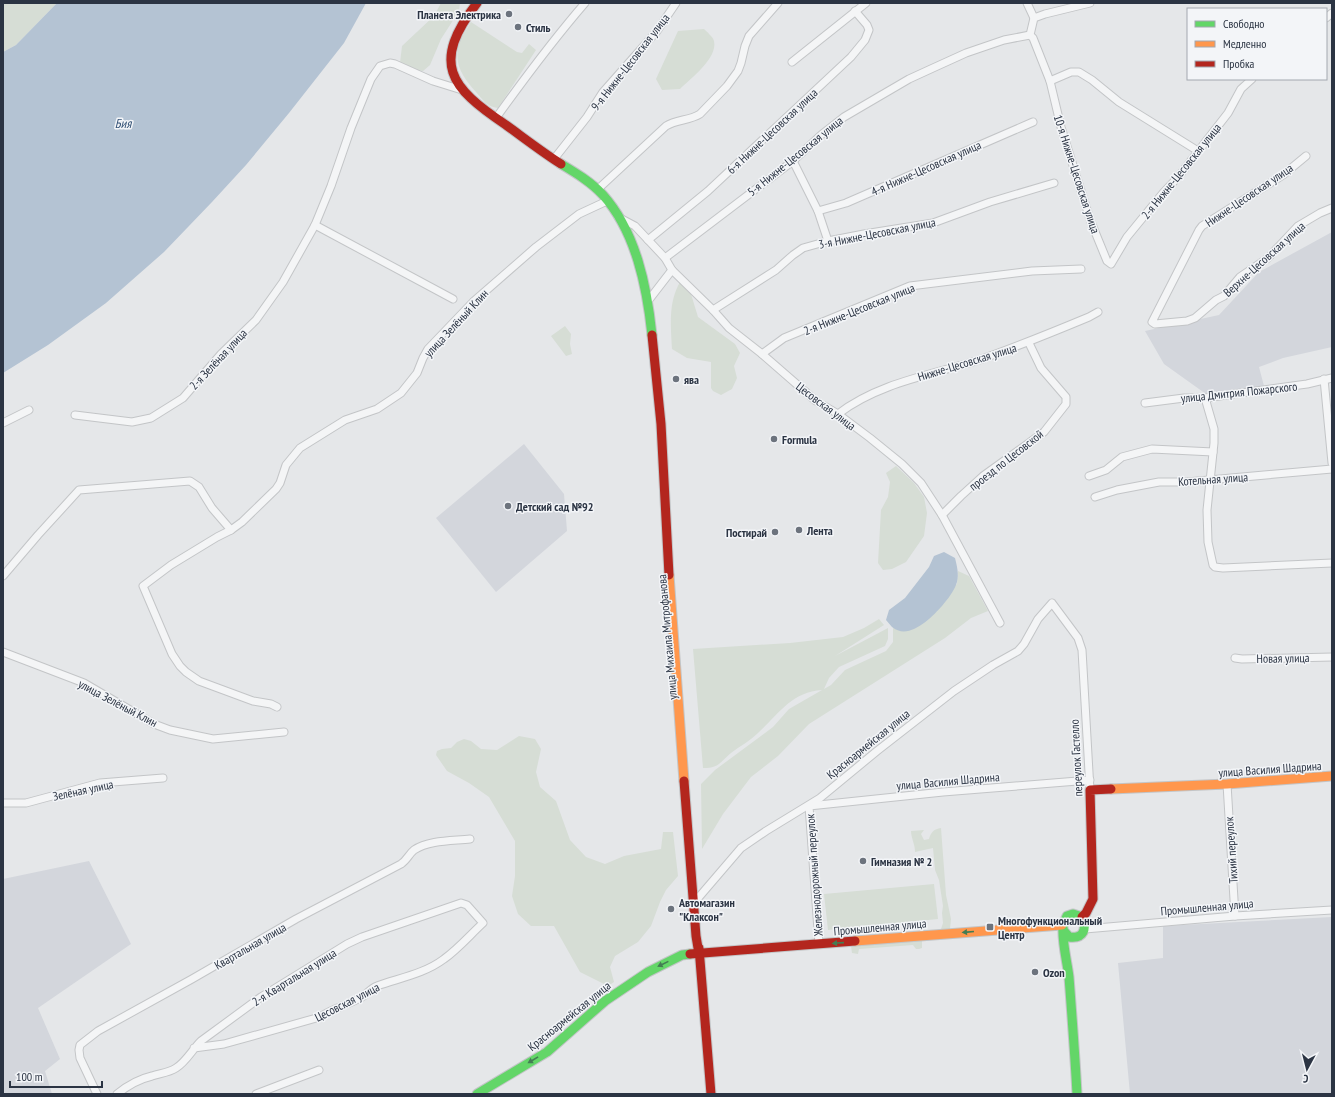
<svg xmlns="http://www.w3.org/2000/svg" width="1335" height="1097" font-family="'PT Sans Narrow',sans-serif">
<rect width="100%" height="100%" fill="#e5e7e9"/>
<g fill="#d3d6dc">
<path d="M 1332,232 L 1332,347 L 1283,358 L 1259,367 L 1264,386 L 1206,394 L 1164,364 L 1145,331 L 1219,315 L 1259,272 Z"/>
<path d="M 524,444 L 564,494 L 567,531 L 496,592 L 436,518 Z"/>
<path d="M 89,861 L 131,944 L 38,1008 L 60,1059 L 45,1071 L 52,1094 L 3,1094 L 3,879 Z"/>
<path d="M 1332,917 L 1332,1094 L 1130,1094 L 1118,963 L 1163,958 L 1163,926 Z"/>
</g>
<g fill="#d6ddd5">
<path d="M 3,3 L 57,3 L 16,45 L 3,52 Z"/>
<path d="M 441,3 L 460,3 L 459,11 L 441,39 L 430,65 L 423,71 L 410,70 L 400,63 L 402,46 L 434,16 Z"/>
<path d="M 471,22 L 517,52 L 522,53 L 529,44 L 536,50 L 498,108 C 487,107 483,100 476,92 C 464,78 453,65 459,44 C 461,37 467,29 471,22 Z"/>
<path d="M 704,29 C 707,32 713,37 714,41 C 718,58 691,78 680,89 L 662,90 L 656,79 L 678,31 Z"/>
<path d="M 680,282 L 691,294 L 698,317 L 735,344 L 740,353 L 734,366 L 737,378 L 732,389 L 721,395 L 713,391 L 711,388 L 711,362 L 687,358 L 672,349 C 671,325 668,303 680,282 Z"/>
<path d="M 565,326 L 571,334 L 570,344 L 572,354 L 566,356 L 551,336 Z"/>
<path d="M 896,466 L 914,483 L 924,497 L 927,513 L 924,536 L 906,562 L 892,569 L 883,570 L 878,563 L 881,510 L 888,497 L 890,482 L 886,473 Z"/>
<path d="M 958,571 L 969,576 L 988,611 L 971,618 L 945,638 L 809,724 L 778,756 L 751,777 L 723,814 L 702,849 L 701,784 L 715,770 L 773,727 L 789,709 L 822,690 C 791,692 779,714 758,733 C 750,741 740,746 731,753 C 719,763 719,768 703,768 L 693,649 L 790,643 L 843,637 L 864,628 L 879,619 L 884,625 L 835,656 L 888,628 L 888,639 L 885,646 L 839,667 L 829,678 L 824,689 L 831,685 L 845,670 L 886,651 L 893,642 L 893,628 L 903,631 L 957,584 Z"/>
<path d="M 519,736 L 535,739 L 541,749 L 536,772 L 540,787 L 556,801 L 570,840 L 586,857 L 605,864 L 624,856 L 661,849 L 663,832 L 673,832 L 678,876 L 666,890 L 660,902 L 651,926 L 638,942 L 615,956 L 610,967 L 614,982 L 608,986 L 580,972 L 554,926 L 531,926 L 518,914 L 512,896 L 515,876 L 515,841 L 489,797 L 469,783 L 447,771 L 436,755 L 437,751 L 442,749 L 451,748 L 457,742 L 464,739 L 471,741 L 481,749 L 497,750 Z"/>
<path d="M 941,828 L 946,895 L 951,919 L 950,929 L 943,931 L 941,929 L 943,923 L 942,913 L 943,906 L 939,880 L 935,870 L 933,848 L 915,852 C 915,844 911,838 911,831 L 924,830 L 921,834 L 924,840 L 929,839 C 931,832 934,829 941,828 Z"/>
<path d="M 934,884 L 938,919 L 828,930 L 824,894 Z"/>
<path d="M 922,940 L 922,948 L 919,949 L 916,949 L 913,945 L 859,949 L 858,954 L 852,953 L 851,946 Z"/>
</g>
<g fill="#b4c3d3">
<path d="M 57,3 L 366,3 L 344,43 L 289,113 L 246,165 L 212,202 L 164,252 L 106,303 L 48,345 L 3,373 L 3,52 L 16,45 Z"/>
<path d="M 944,552 L 955,558 C 957,566 959,574 957,582 C 955,590 947,600 942,606 C 931,618 909,641 892,627 C 890,625 888,622 886,620 L 889,610 L 905,598 L 929,567 L 934,556 Z"/>
</g>
<g fill="none" stroke-linecap="round" stroke-linejoin="round">
<defs>
<g id="street">
<path d="M 1027,3 L 1034,18"/>
<path d="M 1090,3 L 1045,14 L 1034,18 L 1030,35 L 1033,38 L 1050,81 L 1061,127 L 1076,175 L 1091,222 L 1107,261 L 1111,264 L 1127,237 L 1163,193 L 1179,176 L 1228,113 L 1241,89 L 1252,79"/>
<path d="M 1326,18 L 1332,13"/>
<path d="M 792,62 L 866,3"/>
<path d="M 1050,81 L 1071,72 L 1079,72 L 1092,80 L 1119,102 L 1198,151"/>
<path d="M 496,118 C 524,79 553,40 585,3"/>
<path d="M 1306,156 L 1283,175 L 1202,226 L 1199,230 L 1152,322 L 1155,324 L 1187,321 L 1195,318 L 1216,300 L 1224,296 L 1240,277 L 1268,258 L 1298,226 L 1320,213 L 1332,208"/>
<path d="M 554,159 L 587,117 L 603,92 L 657,31 L 676,3"/>
<path d="M 793,161 L 818,211 L 828,241"/>
<path d="M 597,190 L 666,126 C 677,119 689,121 700,114 L 727,86 L 738,71 L 741,63 L 745,46 L 749,36 L 778,3"/>
<path d="M 818,211 L 846,203 L 1033,122"/>
<path d="M 618,217 L 635,226 L 665,258 L 672,270 L 713,310 L 729,328 L 762,354 L 816,401 L 838,414 L 870,438 L 902,464 L 921,483 L 942,515 L 1000,623"/>
<path d="M 315,225 L 453,299"/>
<path d="M 648,240 L 708,191 L 851,57 L 865,40 L 869,30 L 867,25 L 855,11"/>
<path d="M 665,258 L 793,161 L 821,135 L 844,117 L 909,79 L 933,68 L 966,53 L 1004,40 L 1030,35"/>
<path d="M 648,301 L 672,270"/>
<path d="M 713,310 L 776,270 L 793,255 L 803,248 L 828,241 L 864,234 L 933,223 L 990,202 L 1054,183"/>
<path d="M 762,354 L 784,338 L 910,286 L 1032,271 L 1081,269"/>
<path d="M 1324,379 L 1332,463"/>
<path d="M 1205,398 L 1214,429 L 1214,443 L 1207,510 L 1208,542 L 1213,565 L 1215,567 L 1223,568 L 1332,563"/>
<path d="M 1145,403 L 1184,398 L 1205,398 L 1307,384 L 1332,378"/>
<path d="M 838,414 C 878,383 931,375 979,360 C 1016,347 1053,332 1089,317 L 1098,312"/>
<path d="M 75,415 L 132,422 L 151,418 L 183,398 L 221,354 L 256,320 L 283,282 L 315,225 L 331,186 L 351,128 L 371,79 L 380,66 L 390,63 L 395,64 L 433,81 L 462,90"/>
<path d="M 3,423 L 29,410"/>
<path d="M 1089,476 L 1106,470 L 1122,457 L 1152,449 L 1213,452"/>
<path d="M 1095,497 L 1117,490 L 1159,482 L 1187,482 L 1332,469"/>
<path d="M 942,515 L 961,496 L 983,476 L 1044,432 L 1066,404 L 1066,397 L 1041,368 L 1029,343"/>
<path d="M 3,576 L 38,535 L 79,490 L 190,481 L 199,487 L 212,508 L 231,530"/>
<path d="M 3,652 L 84,683 L 154,724 L 170,730 L 213,739 L 284,732"/>
<path d="M 1235,658 L 1242,659 L 1332,657"/>
<path d="M 277,707 L 271,704 L 253,701 L 199,681 L 186,672 L 180,666 L 172,654 L 143,586 L 171,565 L 217,537 L 231,530 L 242,522 L 276,489 L 280,483 L 286,465 L 300,448 L 345,420 L 377,409 L 401,393 L 417,373 L 423,358 L 428,349 L 473,302 L 536,247 L 579,214 L 607,201"/>
<path d="M 1227,784 L 1235,916"/>
<path d="M 3,803 L 26,803 L 100,783 L 163,778"/>
<path d="M 693,898 L 699,897 L 741,848 L 766,831 L 820,798 L 877,751 L 954,691 L 993,665 L 1018,651 L 1024,644 L 1038,619 L 1052,603 L 1078,638 L 1082,650 L 1090,790"/>
<path d="M 1085,929 L 1235,916 L 1332,910"/>
<path d="M 819,944 L 809,806 L 943,792 L 1090,780"/>
<path d="M 97,1094 L 80,1058 L 79,1050 L 80,1045 L 98,1031 L 192,979 L 296,919 L 401,864 C 407,860 409,854 414,850 C 429,840 453,841 470,839"/>
<path d="M 117,1094 C 127,1086 139,1079 152,1076 C 161,1073 168,1073 176,1068 C 186,1062 192,1050 201,1041 L 261,997 L 347,944 L 362,937 L 461,903 L 467,905 L 483,923 C 470,935 458,949 444,959 C 424,974 399,978 377,986 C 371,988 367,994 362,997 C 348,1005 333,1008 320,1017 L 224,1044 L 194,1048"/>
<path d="M 256,1094 L 319,1070"/>
</g>
<g id="fast">
<path d="M 561,164 C 576,173 591,182 603,195 C 636,232 647,287 652,335"/>
<path d="M 1063,930 L 1069,937 C 1084,939 1087,929 1082,917 L 1073,914 L 1067,916 C 1065,920 1064,923 1063,927 C 1062,943 1067,961 1069,977 C 1072,1016 1075,1055 1077,1094"/>
<path d="M 477,1094 L 547,1052 L 605,1001 L 648,972 L 682,955 L 690,954"/>
</g>
<g id="slow">
<path d="M 669,575 L 684,781"/>
<path d="M 1111,789 L 1227,784 L 1332,776"/>
<path d="M 855,941 L 1062,925"/>
</g>
<g id="jam">
<path d="M 477,3 C 431,63 449,87 506,125 C 524,138 542,152 561,164"/>
<path d="M 652,335 L 661,424 L 669,575"/>
<path d="M 684,781 L 696,936 L 699,954"/>
<path d="M 1082,917 L 1086,913 L 1093,899 L 1090,790 L 1111,789"/>
<path d="M 699,948 L 711,1094"/>
<path d="M 690,954 L 855,941"/>
</g>
</defs>
<use href="#street" stroke="#c3c5c7" stroke-width="9"/>
<use href="#fast" stroke="#c3c5c7" stroke-width="11"/>
<use href="#slow" stroke="#c3c5c7" stroke-width="11"/>
<use href="#jam" stroke="#c3c5c7" stroke-width="11"/>
<use href="#street" stroke="#f4f5f6" stroke-width="7"/>
<use href="#fast" stroke="#63d668" stroke-width="9"/>
<use href="#slow" stroke="#ff974d" stroke-width="9"/>
<use href="#jam" stroke="#b3261e" stroke-width="9"/>
</g>
<defs><path id="oneway-solid" d="M-6-.8H1V-3.2L6.5 0L1 3.2V.8H-6Z"/></defs>
<g fill="#447d54">
<use href="#oneway-solid" transform="translate(968 932) rotate(175)"/>
<use href="#oneway-solid" transform="translate(838 943) rotate(176)"/>
<use href="#oneway-solid" transform="translate(663 964) rotate(154)"/>
<use href="#oneway-solid" transform="translate(533 1060) rotate(149)"/>
</g>
<g fill="#6c737d" stroke="#f3f5f8" stroke-width="1.5">
<circle cx="509" cy="14" r="4"/>
<circle cx="518" cy="27" r="4"/>
<circle cx="676" cy="379" r="4"/>
<circle cx="774" cy="439" r="4"/>
<circle cx="508" cy="506" r="4"/>
<circle cx="799" cy="530" r="4"/>
<circle cx="775" cy="532" r="4"/>
<circle cx="863" cy="861" r="4"/>
<circle cx="671" cy="909" r="4"/>
<rect x="986" y="923" width="8" height="8" rx="2"/>
<circle cx="1035" cy="972" r="4"/>
</g>
<g text-anchor="middle" dominant-baseline="central" stroke-width="3" stroke-linejoin="round" paint-order="stroke">
<g font-size="12" font-weight="bold" fill="#2b3443" stroke="#f3f5f8" text-anchor="start">
<text x="501" y="14" text-anchor="end">Планета Электрика</text>
<text x="526" y="27">Стиль</text>
<text x="684" y="379">ява</text>
<text x="782" y="439">Formula</text>
<text x="516" y="506">Детский сад №92</text>
<text x="807" y="530">Лента</text>
<text x="767" y="532" text-anchor="end">Постирай</text>
<text x="871" y="861">Гимназия № 2</text>
<text x="679" y="902">Автомагазин<tspan x="679" dy="14">"Клаксон"</tspan></text>
<text x="998" y="920">Многофункциональный<tspan x="998" dy="14">Центр</tspan></text>
<text x="1043" y="972">Ozon</text>
</g>
<g font-size="12" fill="#2b3443" stroke="#f3f5f8">
<text transform="translate(630 62) rotate(-52)">9-я Нижне-Цесовская улица</text>
<text transform="translate(772 131) rotate(-43)">6-я Нижне-Цесовская улица</text>
<text transform="translate(795 156) rotate(-39)">5-я Нижне-Цесовская улица</text>
<text transform="translate(926 168) rotate(-24)">4-я Нижне-Цесовская улица</text>
<text transform="translate(1181 171) rotate(-51)">2-я Нижне-Цесовская улица</text>
<text transform="translate(1077 174) rotate(72)">10-я Нижне-Цесовская улица</text>
<text transform="translate(1249 195) rotate(-34)">Нижне-Цесовская улица</text>
<text transform="translate(877 233) rotate(-11)">3-я Нижне-Цесовская улица</text>
<text transform="translate(1264 259) rotate(-42)">Верхне-Цесовская улица</text>
<text transform="translate(859 309) rotate(-22)">2-я Нижне-Цесовская улица</text>
<text transform="translate(456 323) rotate(-47)">улица Зелёный Клин</text>
<text transform="translate(218 359) rotate(-47)">2-я Зелёная улица</text>
<text transform="translate(967 362) rotate(-17)">Нижне-Цесовская улица</text>
<text transform="translate(1239 392) rotate(-6)">улица Дмитрия Пожарского</text>
<text transform="translate(826 406) rotate(37)">Цесовская улица</text>
<text transform="translate(1006 460) rotate(-38)">проезд по Цесовской</text>
<text transform="translate(1213 479) rotate(-4)">Котельная улица</text>
<text transform="translate(667 637) rotate(-95)">улица Михаила Митрофанова</text>
<text transform="translate(1283 658) rotate(-1)">Новая улица</text>
<text transform="translate(118 703) rotate(28)">улица Зелёный Клин</text>
<text transform="translate(868 744) rotate(-39)">Красноармейская улица</text>
<text transform="translate(1076 758) rotate(-93)">переулок Гастелло</text>
<text transform="translate(1270 769) rotate(-4)">улица Василия Шадрина</text>
<text transform="translate(948 781) rotate(-5)">улица Василия Шадрина</text>
<text transform="translate(83 790) rotate(-12)">Зелёная улица</text>
<text transform="translate(1231 850) rotate(-94)">Тихий переулок</text>
<text transform="translate(814 875) rotate(-94)">Железнодорожный переулок</text>
<text transform="translate(1207 907) rotate(-5)">Промышленная улица</text>
<text transform="translate(880 927) rotate(-5)">Промышленная улица</text>
<text transform="translate(250 946) rotate(-30)">Квартальная улица</text>
<text transform="translate(294 977) rotate(-32)">2-я Квартальная улица</text>
<text transform="translate(347 1002) rotate(-27)">Цесовская улица</text>
<text transform="translate(569 1016) rotate(-39)">Красноармейская улица</text>
</g>
<g font-size="13" font-style="italic" fill="#355377" stroke="#f3f5f8">
<text x="123" y="123">Бия</text>
</g>
</g>
<rect width="1335" height="1097" fill="none" stroke="#2b3443" stroke-width="8"/>
<rect x="1187" y="8" width="140" height="72" fill="#f3f5f8" stroke="#a3a8b0"/>
<rect x="1195" y="21" width="20" height="6" fill="#63d668" stroke="#a3a8b0"/>
<text x="1223" y="28" font-size="12" fill="#2b3443">Свободно</text>
<rect x="1195" y="41" width="20" height="6" fill="#ff974d" stroke="#a3a8b0"/>
<text x="1223" y="48" font-size="12" fill="#2b3443">Медленно</text>
<rect x="1195" y="61" width="20" height="6" fill="#b3261e" stroke="#a3a8b0"/>
<text x="1223" y="68" font-size="12" fill="#2b3443">Пробка</text>
<g transform="translate(1307 1069) rotate(187)" stroke="#f3f5f8" stroke-width="3" paint-order="stroke">
<path d="M0-3L7 15L0 10L-7 15Z" fill="#2b3443"/>
<text y="-6" font-size="11" font-weight="bold" text-anchor="middle" fill="#2b3443">С</text>
</g>
<path d="M10 1081v6h92v-6" fill="none" stroke="#2b3443" stroke-width="2"/>
<text x="16" y="1081" font-size="12" fill="#2b3443" stroke="#f3f5f8" stroke-width="3" paint-order="stroke">100 m</text>
</svg>
